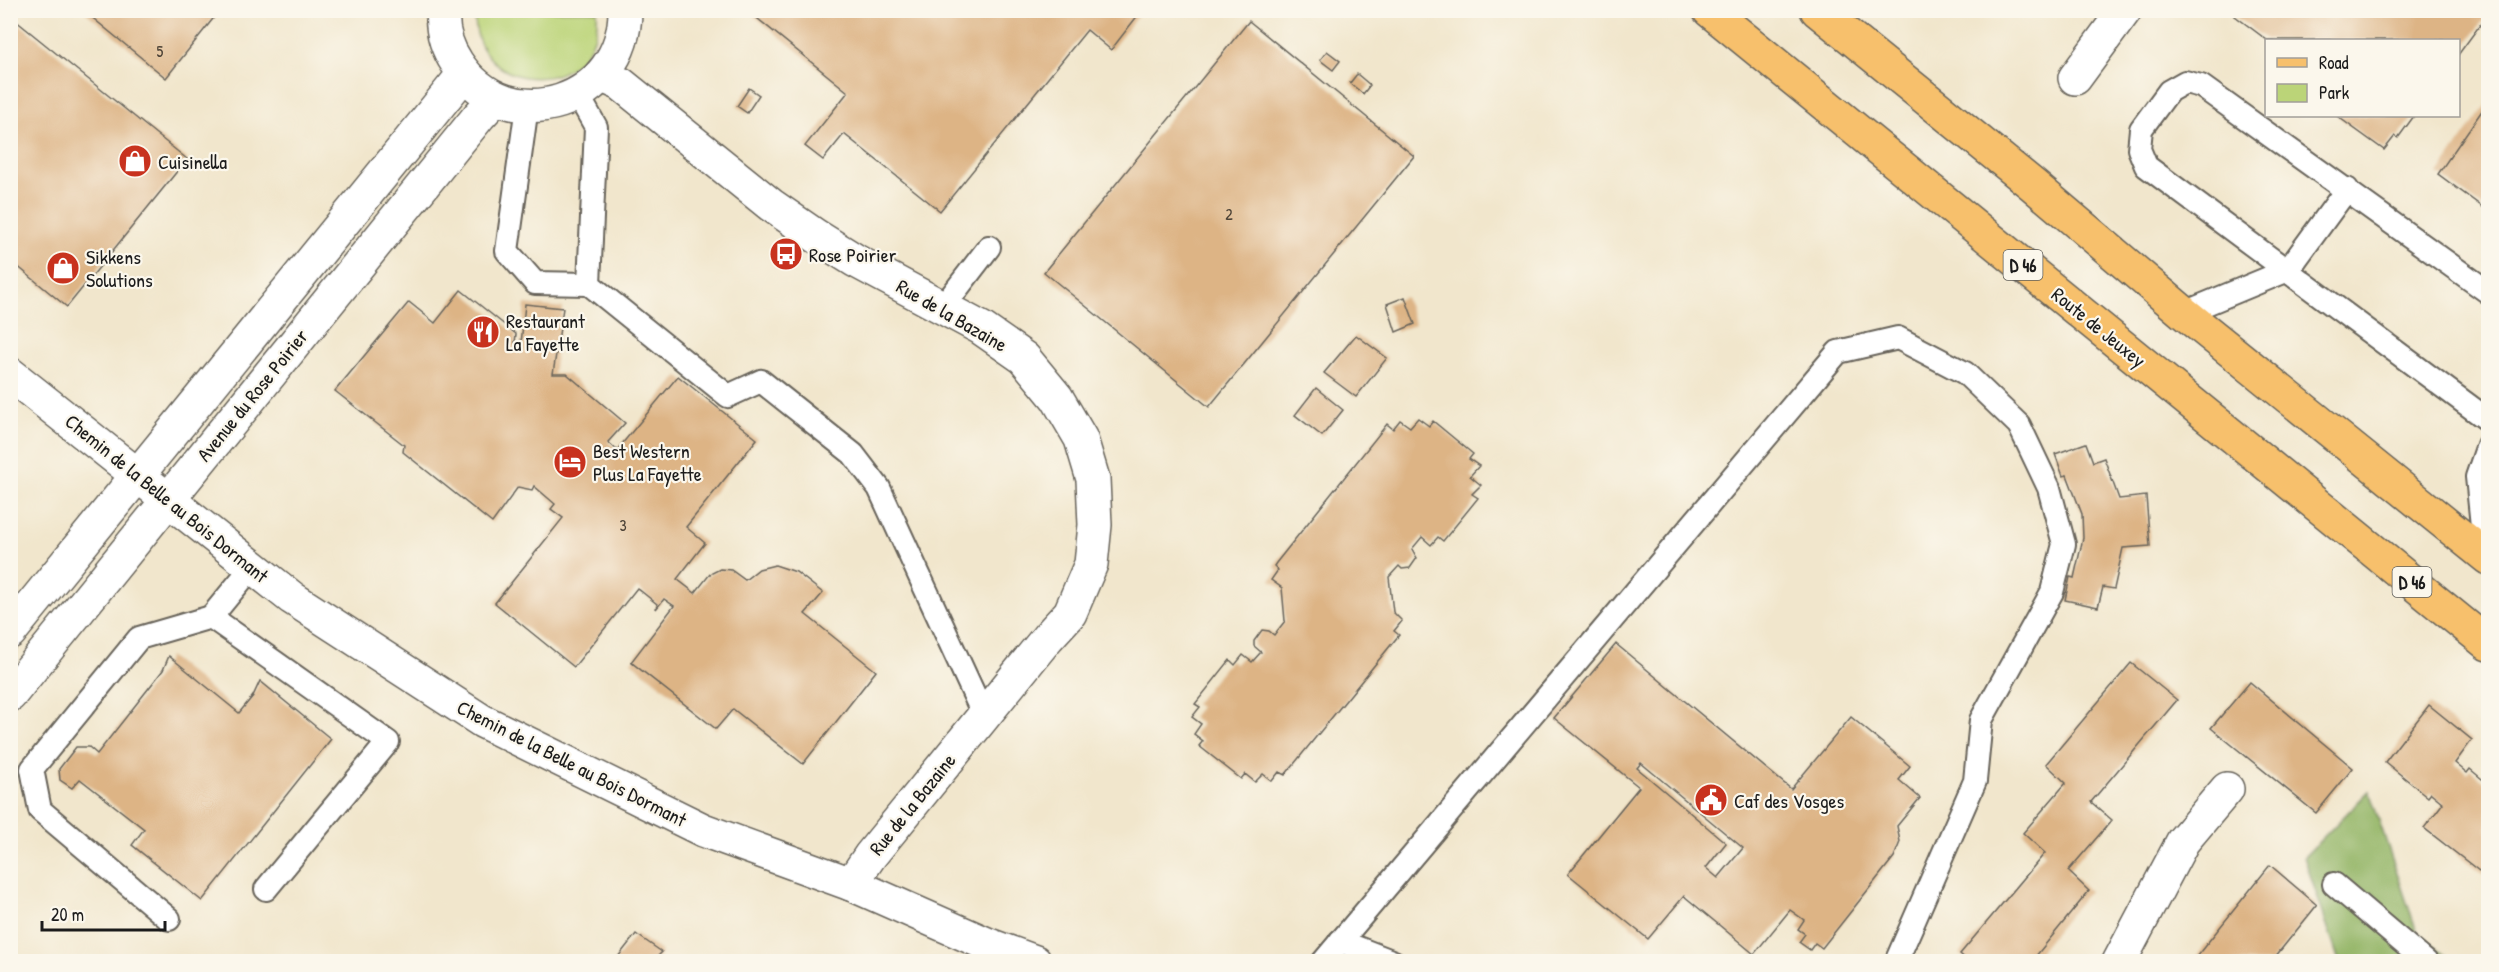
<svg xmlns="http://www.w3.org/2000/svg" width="2499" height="972" font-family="'Patrick Hand',sans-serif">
<rect width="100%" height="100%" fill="#fbf7ec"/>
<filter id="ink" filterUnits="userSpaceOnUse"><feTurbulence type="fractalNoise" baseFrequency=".0167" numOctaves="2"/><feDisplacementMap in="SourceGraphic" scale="12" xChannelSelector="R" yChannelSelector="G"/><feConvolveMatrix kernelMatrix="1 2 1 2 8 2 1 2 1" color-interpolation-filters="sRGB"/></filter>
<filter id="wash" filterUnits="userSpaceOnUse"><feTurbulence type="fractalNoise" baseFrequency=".008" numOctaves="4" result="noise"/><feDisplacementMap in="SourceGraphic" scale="24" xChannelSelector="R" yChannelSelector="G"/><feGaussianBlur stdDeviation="1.35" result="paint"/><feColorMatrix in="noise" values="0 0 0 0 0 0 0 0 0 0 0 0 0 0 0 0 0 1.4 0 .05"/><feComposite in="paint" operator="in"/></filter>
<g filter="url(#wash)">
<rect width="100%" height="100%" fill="#f1e6cc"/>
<path fill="#bbd478" stroke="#6c784a" stroke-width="1.5" d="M 475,11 L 597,11 C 603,99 471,101 475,11 Z"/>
<path fill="#94b668" stroke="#586942" stroke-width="1.5" d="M 2369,791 L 2417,932 L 2453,961 L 2339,961 L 2304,857 Z"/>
<g id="blocks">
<g fill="#ddb485" fill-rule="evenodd">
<path d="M 83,10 L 220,10 L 166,78 Z"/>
<path d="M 747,10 L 1142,10 L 1111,50 L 1087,30 L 940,211 L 844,134 L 823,160 L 805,146 L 848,92 Z"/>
<path d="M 2227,10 L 2488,10 L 2488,14 L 2458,55 L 2458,40 L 2267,40 Z"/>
<path d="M 10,16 L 187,159 L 67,307 L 10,260 Z"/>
<path d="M 1249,21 L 1414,156 L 1209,407 L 1044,272 Z"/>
<path d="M 1327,51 L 1340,61 L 1333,70 L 1320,60 Z"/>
<path d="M 1357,74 L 1370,85 L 1363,94 L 1350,83 Z"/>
<path d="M 749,88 L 759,95 L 747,113 L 737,106 Z"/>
<path d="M 2488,102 L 2488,211 L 2438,174 Z"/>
<path d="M 2337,116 L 2414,116 L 2398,138 L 2395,136 L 2384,150 Z"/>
<path d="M 461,290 L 516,334 L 515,343 L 521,344 L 525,304 L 563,308 L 553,374 L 567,374 L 625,423 L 608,442 L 617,450 L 678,376 L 757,439 L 686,527 L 705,543 L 677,579 L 695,593 L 710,574 L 720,569 L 731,570 L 745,580 L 759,569 L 775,565 L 796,572 L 823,593 L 805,614 L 876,671 L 803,764 L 733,709 L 716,729 L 631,662 L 674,606 L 664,599 L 656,609 L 657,604 L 637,588 L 574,667 L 495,603 L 563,518 L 551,509 L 555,504 L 534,486 L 532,490 L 518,487 L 492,523 L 403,452 L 404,445 L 335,391 L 409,302 L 435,323 Z"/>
<path d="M 1405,297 L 1415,324 L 1396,332 L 1387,304 Z"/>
<path d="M 1356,335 L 1387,358 L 1356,397 L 1324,373 Z"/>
<path d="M 1316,388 L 1343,410 L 1322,436 L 1295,415 Z"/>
<path d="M 1418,418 L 1429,426 L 1433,421 L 1473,454 L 1469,459 L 1479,466 L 1470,476 L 1481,485 L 1472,494 L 1478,498 L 1443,541 L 1438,537 L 1431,545 L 1422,537 L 1412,549 L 1417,558 L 1410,568 L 1402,569 L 1399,566 L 1389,577 L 1393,612 L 1402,621 L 1394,631 L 1399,635 L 1285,775 L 1279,772 L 1272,781 L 1263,774 L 1255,782 L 1245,774 L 1241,779 L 1199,746 L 1203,741 L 1194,734 L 1201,724 L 1192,717 L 1200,707 L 1195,704 L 1230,660 L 1235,665 L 1243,655 L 1252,662 L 1261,652 L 1254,646 L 1254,641 L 1262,630 L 1269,631 L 1274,635 L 1285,621 L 1282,588 L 1271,580 L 1278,570 L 1274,566 L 1276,563 L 1387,424 L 1393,429 L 1400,420 L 1410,427 Z"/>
<path d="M 2086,443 L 2093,462 L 2104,458 L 2119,499 L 2146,496 L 2150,546 L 2123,548 L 2114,589 L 2103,587 L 2098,607 L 2065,600 L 2070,577 L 2074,578 L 2083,538 L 2082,514 L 2067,475 L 2063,476 L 2055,454 Z"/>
<path d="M 1616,644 L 1791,789 L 1851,717 L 1910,766 L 1899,780 L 1920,798 L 1897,826 L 1900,842 L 1894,857 L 1822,948 L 1815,943 L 1810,950 L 1799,942 L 1805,934 L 1798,929 L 1804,920 L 1790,910 L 1754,954 L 1684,896 L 1648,939 L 1568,874 L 1639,787 L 1554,718 ZM 1641,763 L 1743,848 L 1718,878 L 1706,868 L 1726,843 L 1637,768 Z"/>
<path d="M 169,656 L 239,713 L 253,696 L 260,681 L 331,739 L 202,901 L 132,845 L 144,829 L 80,779 L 72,788 L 60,780 L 59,769 L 76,747 L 89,747 L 97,754 L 163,670 Z"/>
<path d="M 2131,663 L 2177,700 L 2091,802 L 2112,820 L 2068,871 L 2089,891 L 2031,962 L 1969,962 L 1960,954 L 2045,853 L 2023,833 L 2066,783 L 2046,764 Z"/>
<path d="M 2250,682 L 2353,768 L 2316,813 L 2211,728 Z"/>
<path d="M 2429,705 L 2472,740 L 2455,763 L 2467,773 L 2470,769 L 2488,784 L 2488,878 L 2424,828 L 2443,803 L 2431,793 L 2428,797 L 2385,762 Z"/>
<path d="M 2270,865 L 2317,905 L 2275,957 L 2271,962 L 2192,962 Z"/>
<path d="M 636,934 L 662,952 L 657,957 L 662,962 L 614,962 Z"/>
</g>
</g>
</g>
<g filter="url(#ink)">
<use href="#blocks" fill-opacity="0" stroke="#67635a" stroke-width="1.5"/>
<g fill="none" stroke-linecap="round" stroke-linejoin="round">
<defs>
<g id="lane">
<path d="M 578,95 L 596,127 L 589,284 L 728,396 L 761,381 L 853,454 L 879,488 L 984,716"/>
<path d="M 527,106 L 507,251 L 535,283 L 589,284"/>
<path d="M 2488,292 L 2201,86 L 2185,82 L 2169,91 L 2141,129 L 2139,149 L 2146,166 L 2488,420"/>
<path d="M 943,307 L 989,247"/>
<path d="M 2184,313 L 2288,270 L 2347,189"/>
<path d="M 2485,555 L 2477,477 L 2488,445"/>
<path d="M 211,617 L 252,567"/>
<path d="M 2334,884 L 2426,962"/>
<path d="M 169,919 L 40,810 L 32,769 L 139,638 L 211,617 L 388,742 L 266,889"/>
<path d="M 1340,941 L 1394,962"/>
<path d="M 1323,962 L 1838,352 L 1898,338 L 1965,373 L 2019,425 L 2049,488 L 2064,544 L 2052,592 L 1981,720 L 1975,781 L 1896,962"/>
</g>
<g id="street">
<path d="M 443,10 C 441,29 447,48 457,63 C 509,142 625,103 625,10"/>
<path d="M 603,76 L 621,84 L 771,205 L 816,236 L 856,261 L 981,328 L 1024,358 L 1057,398 L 1081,439 L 1093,479 L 1095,525 L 1091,564 L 1070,613 L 1048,637 L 870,856 L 851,884"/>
<path d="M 2075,78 L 2125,10"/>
<path d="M 10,374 L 292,598 L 482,721 L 703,830 L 851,884 L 989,945 L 1035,962"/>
<path d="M 10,632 L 464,74"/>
<path d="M 10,695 L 479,116 L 496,98"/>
<path d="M 2119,962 L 2183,841 L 2227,789"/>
</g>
<g id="primary">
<path d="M 1709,10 L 2488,644"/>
<path d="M 1817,10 L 2033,185 L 2184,313 L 2488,558"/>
</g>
</defs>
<use href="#lane" stroke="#67635a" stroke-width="26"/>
<use href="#street" stroke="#67635a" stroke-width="36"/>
<use href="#primary" stroke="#67635a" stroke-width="36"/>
<use href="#lane" stroke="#fff" stroke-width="22"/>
<use href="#street" stroke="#fff" stroke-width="33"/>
<use href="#primary" stroke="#f7c06c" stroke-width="33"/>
</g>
</g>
<defs>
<symbol id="shop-disc" viewBox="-11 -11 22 22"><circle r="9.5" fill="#c8321e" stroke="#fbf7ec"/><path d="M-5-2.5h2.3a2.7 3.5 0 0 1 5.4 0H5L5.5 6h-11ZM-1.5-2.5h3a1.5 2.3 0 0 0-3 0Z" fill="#fff"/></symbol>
<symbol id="bus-disc" viewBox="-11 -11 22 22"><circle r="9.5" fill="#c8321e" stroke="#fbf7ec"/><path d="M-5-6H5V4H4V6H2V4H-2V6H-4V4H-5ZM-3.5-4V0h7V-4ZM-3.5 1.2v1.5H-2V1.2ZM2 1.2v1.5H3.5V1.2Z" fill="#fff"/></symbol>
<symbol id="restaurant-disc" viewBox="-11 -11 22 22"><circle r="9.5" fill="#c8321e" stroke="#fbf7ec"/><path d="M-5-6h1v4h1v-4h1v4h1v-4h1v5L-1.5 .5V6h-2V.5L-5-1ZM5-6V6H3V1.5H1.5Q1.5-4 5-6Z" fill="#fff"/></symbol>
<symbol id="hotel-disc" viewBox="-11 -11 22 22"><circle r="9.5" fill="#c8321e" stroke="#fbf7ec"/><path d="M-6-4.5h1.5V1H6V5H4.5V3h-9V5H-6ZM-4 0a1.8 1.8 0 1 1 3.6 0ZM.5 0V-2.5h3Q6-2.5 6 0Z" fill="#fff"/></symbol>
<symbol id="civic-disc" viewBox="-11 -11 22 22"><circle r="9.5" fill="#c8321e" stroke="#fbf7ec"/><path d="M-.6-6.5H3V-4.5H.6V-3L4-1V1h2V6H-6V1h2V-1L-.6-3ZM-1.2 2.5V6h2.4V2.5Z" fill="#fff"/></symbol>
</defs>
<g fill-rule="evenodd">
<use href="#shop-disc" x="116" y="142" width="38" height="38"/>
<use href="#bus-disc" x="767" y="235" width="38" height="38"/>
<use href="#shop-disc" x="44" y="249" width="38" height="38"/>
<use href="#restaurant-disc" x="464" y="313" width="38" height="38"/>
<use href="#hotel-disc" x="551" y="443" width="38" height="38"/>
<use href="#civic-disc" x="1692" y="781" width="38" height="38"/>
</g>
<g text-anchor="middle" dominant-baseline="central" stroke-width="4.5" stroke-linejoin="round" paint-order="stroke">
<g font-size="16" fill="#4c4236">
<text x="160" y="51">5</text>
<text x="1229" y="214">2</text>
<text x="623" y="525">3</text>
</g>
<g fill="#fbf7ec" stroke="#5f5e5a" stroke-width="1.5">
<rect x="2003.5" y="250" width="39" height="30" rx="4.5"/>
<rect x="2392.5" y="567" width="39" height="30" rx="4.5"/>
</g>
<g font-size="18" font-weight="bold" fill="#1c1c1c">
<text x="2023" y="265">D 46</text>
<text x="2412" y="582">D 46</text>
</g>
<g font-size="20" fill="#1c1c1c" stroke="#fbf7ec" text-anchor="start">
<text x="158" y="161">Cuisinella</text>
<text x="809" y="254">Rose Poirier</text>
<text x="86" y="256">Sikkens<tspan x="86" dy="23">Solutions</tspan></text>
<text x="506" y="320">Restaurant<tspan x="506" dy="23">La Fayette</tspan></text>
<text x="593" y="450">Best Western<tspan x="593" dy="23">Plus La Fayette</tspan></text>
<text x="1734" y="800">Caf des Vosges</text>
</g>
<g font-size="20" fill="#1c1c1c" stroke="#fbf7ec">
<text transform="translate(952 315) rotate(30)">Rue de la Bazaine</text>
<text transform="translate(2099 327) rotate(39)">Route de Jeuxey</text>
<text transform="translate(252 395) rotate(-51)">Avenue du Rose Poirier</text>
<text transform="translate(167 498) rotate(39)">Chemin de la Belle au Bois Dormant</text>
<text transform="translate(572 763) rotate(27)">Chemin de la Belle au Bois Dormant</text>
<text transform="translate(912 804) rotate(-51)">Rue de la Bazaine</text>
</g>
</g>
<rect width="2499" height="972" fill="none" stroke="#fbf7ec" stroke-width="36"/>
<rect x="2265" y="39" width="195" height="78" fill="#fbf7ec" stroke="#a29f99" stroke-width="1.5"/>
<rect x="2277" y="58" width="30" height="9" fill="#f7c06c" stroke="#a29f99" stroke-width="1.5"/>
<text x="2319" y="69" font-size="18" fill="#1c1c1c">Road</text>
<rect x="2277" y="84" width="30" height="18" fill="#bbd478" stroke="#a29f99" stroke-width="1.5"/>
<text x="2319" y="99" font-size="18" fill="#1c1c1c">Park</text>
<path d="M42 921v9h123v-9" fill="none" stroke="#1c1c1c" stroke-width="3"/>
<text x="51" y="921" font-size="18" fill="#1c1c1c" stroke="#fbf7ec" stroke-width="4.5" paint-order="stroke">20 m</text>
</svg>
